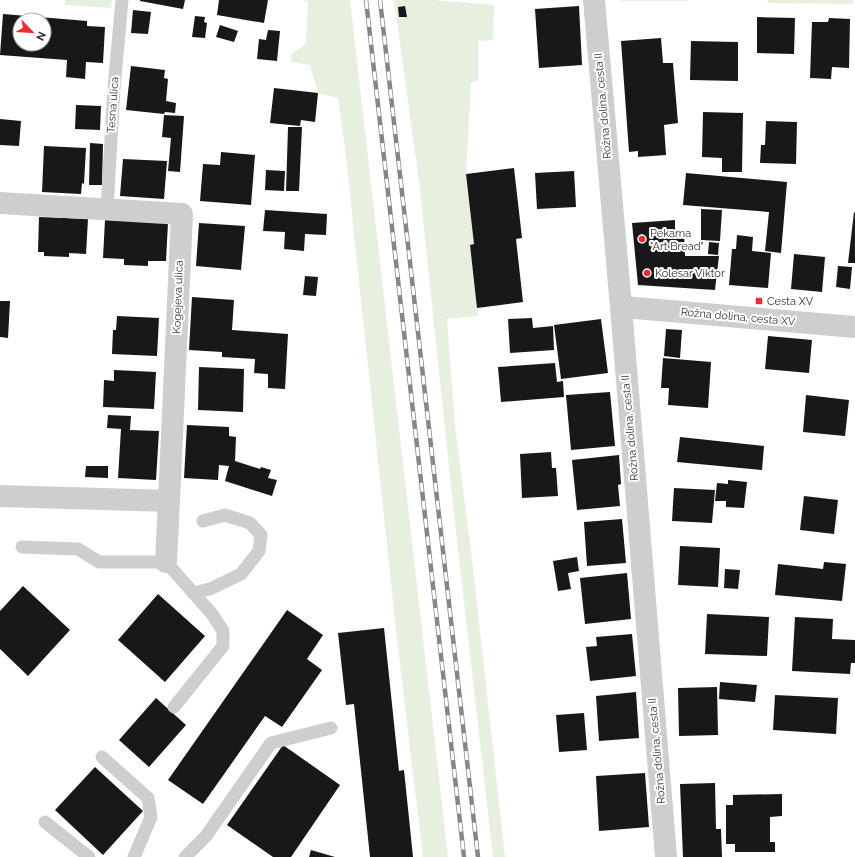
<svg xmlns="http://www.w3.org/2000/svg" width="855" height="857" font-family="Raleway,sans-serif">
<rect width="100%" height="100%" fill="#fff"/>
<g fill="#e7efdf">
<path d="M 65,0 L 112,0 L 111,8 L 65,5 Z"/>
<path d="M 303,0 L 350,0 L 448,857 L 423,857 L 397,639 L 354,234 L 347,163 L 338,98 L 318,93 L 310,65 L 291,62 L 291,54 L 306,44 L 308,2 Z"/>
<path d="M 394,0 L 434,0 L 494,5 L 493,40 L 478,41 L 478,81 L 471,83 L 466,174 L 474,244 L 470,245 L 478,316 L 447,319 L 455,426 L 472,559 L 505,857 L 493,857 L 453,505 L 419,181 Z"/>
<path d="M 621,0 L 689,0 L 687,1 L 620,1 Z"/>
<path d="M 768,0 L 853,0 L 853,4 L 767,3 Z"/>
</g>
<g fill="#181818" fill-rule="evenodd">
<path d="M 140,0 L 185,0 L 183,9 L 140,1 Z"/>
<path d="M 219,0 L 268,0 L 264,23 L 217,15 Z"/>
<path d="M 405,6 L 407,17 L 399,17 L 398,7 Z"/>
<path d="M 579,6 L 582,65 L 539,68 L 535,9 Z"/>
<path d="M 133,10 L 151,12 L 148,34 L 131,33 Z"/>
<path d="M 3,14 L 87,21 L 87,26 L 105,27 L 103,63 L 86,62 L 85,79 L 66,77 L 67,60 L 0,55 ZM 20,20 L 44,20 L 44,44 L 20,44 Z"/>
<path d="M 195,16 L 205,17 L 204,22 L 207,23 L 205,38 L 192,37 Z"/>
<path d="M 757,17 L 795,18 L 794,54 L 757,53 Z"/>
<path d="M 829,18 L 850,19 L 849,68 L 832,67 L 831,79 L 810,78 L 812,22 L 828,22 Z"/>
<path d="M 220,25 L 238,31 L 234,42 L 216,37 Z"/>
<path d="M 268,30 L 280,31 L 277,61 L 257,59 L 259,39 L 266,40 Z"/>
<path d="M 661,38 L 663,63 L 673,63 L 678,123 L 664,125 L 666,155 L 638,157 L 638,151 L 629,152 L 621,41 Z"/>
<path d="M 691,41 L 738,42 L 738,81 L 690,80 Z"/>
<path d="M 131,66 L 165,70 L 164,78 L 168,79 L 166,101 L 176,103 L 175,113 L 165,112 L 164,114 L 126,110 Z"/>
<path d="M 274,88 L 318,93 L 315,122 L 301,120 L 300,126 L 270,123 Z"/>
<path d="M 76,105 L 101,106 L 100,130 L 75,129 Z"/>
<path d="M 703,112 L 743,113 L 742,172 L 722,172 L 722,158 L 702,157 Z"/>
<path d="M 164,115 L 184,116 L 180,172 L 168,171 L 171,138 L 162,137 Z"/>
<path d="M 0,119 L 21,121 L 19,146 L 0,145 Z"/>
<path d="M 766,121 L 797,122 L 796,164 L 760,163 L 761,145 L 765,145 Z"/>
<path d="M 288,127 L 302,127 L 299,191 L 286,191 Z"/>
<path d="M 90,143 L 103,144 L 102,185 L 89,185 Z"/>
<path d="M 44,146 L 86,148 L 84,184 L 82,183 L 81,194 L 42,192 Z"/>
<path d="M 221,152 L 255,155 L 251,205 L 200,201 L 203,164 L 220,165 Z"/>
<path d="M 123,159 L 167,161 L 164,199 L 120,196 Z"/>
<path d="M 514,168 L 522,238 L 516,239 L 523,302 L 477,308 L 470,245 L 474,244 L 466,174 Z"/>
<path d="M 266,170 L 285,171 L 284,191 L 265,190 Z"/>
<path d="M 574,171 L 576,207 L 537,209 L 535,173 Z"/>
<path d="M 686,173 L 787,182 L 781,253 L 765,251 L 769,212 L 683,205 Z"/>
<path d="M 701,209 L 722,210 L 720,241 L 701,240 Z"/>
<path d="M 265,210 L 327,214 L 326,235 L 305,234 L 304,251 L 284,249 L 285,232 L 263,231 Z"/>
<path d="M 854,212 L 855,213 L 855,263 L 848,263 Z"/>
<path d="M 39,217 L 88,219 L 86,254 L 69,253 L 69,257 L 44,256 L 44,252 L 38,252 Z"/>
<path d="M 105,220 L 168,223 L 166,261 L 148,261 L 148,266 L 124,265 L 124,259 L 103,258 Z"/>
<path d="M 675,220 L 675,232 L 684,231 L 685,256 L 719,256 L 715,290 L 638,285 L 632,223 Z"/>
<path d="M 199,223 L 245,226 L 241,270 L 196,266 Z"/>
<path d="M 737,235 L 753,237 L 752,251 L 771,253 L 768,288 L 729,285 L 732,249 L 736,249 Z"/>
<path d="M 709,242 L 719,243 L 718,255 L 708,254 Z"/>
<path d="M 794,254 L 825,257 L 822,292 L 791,289 Z"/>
<path d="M 838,266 L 852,267 L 850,289 L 836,287 Z"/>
<path d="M 305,276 L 318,277 L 316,296 L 303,295 Z"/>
<path d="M 192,297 L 234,300 L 232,330 L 288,334 L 285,389 L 268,388 L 268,374 L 254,373 L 255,359 L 222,357 L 222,352 L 189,350 Z"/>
<path d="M 0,301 L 10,301 L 8,338 L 0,337 Z"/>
<path d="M 117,316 L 159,318 L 157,356 L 112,354 L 113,330 L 116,330 Z"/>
<path d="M 532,318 L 533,328 L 553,326 L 554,350 L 510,353 L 508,319 Z"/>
<path d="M 601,319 L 608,373 L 561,379 L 554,325 Z"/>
<path d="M 666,329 L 682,330 L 680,358 L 664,356 Z"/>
<path d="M 768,336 L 812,340 L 809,373 L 765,369 Z"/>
<path d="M 663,358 L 711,362 L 708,408 L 668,405 L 669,388 L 661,388 Z"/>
<path d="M 555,363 L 557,382 L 563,381 L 564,397 L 501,402 L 498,367 Z"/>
<path d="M 199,367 L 244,369 L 243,412 L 198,410 Z"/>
<path d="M 114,370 L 156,372 L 154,409 L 103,407 L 104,380 L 114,381 Z"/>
<path d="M 610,392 L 615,446 L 571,450 L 566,395 Z"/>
<path d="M 806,395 L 849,400 L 845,436 L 803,432 Z"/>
<path d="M 108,415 L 131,416 L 130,430 L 159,431 L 156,480 L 118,478 L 121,429 L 107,428 Z"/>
<path d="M 187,425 L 229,427 L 229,436 L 236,437 L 235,461 L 260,469 L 261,467 L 271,470 L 268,478 L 277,480 L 272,496 L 225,481 L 229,466 L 219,465 L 218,480 L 184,478 Z"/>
<path d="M 680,437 L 764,446 L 762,470 L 677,462 Z"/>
<path d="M 551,452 L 552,468 L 556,468 L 558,496 L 522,498 L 520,454 Z"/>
<path d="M 619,455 L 621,484 L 618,485 L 620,506 L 577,510 L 572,460 Z"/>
<path d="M 86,466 L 108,466 L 108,478 L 85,477 Z"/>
<path d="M 728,480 L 747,482 L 744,508 L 726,507 L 726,501 L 715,501 L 717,483 L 728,484 Z"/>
<path d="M 674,488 L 715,490 L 712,523 L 672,521 Z"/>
<path d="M 804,496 L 838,500 L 834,534 L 800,530 Z"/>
<path d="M 622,519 L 626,563 L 587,566 L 584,522 Z"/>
<path d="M 680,546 L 720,548 L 718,587 L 678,585 Z"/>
<path d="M 577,557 L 579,571 L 568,573 L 571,589 L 558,591 L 553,561 Z"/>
<path d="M 824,562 L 846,564 L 842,601 L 775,595 L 778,564 L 823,569 Z"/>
<path d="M 725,569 L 740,570 L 738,589 L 724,588 Z"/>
<path d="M 627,573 L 631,619 L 585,624 L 580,578 Z"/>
<path d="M 23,586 L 70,630 L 28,676 L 0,649 L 0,611 Z"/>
<path d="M 158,594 L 205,636 L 165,682 L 118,640 Z"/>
<path d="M 287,610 L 323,635 L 307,659 L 322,670 L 282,727 L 265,716 L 203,804 L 168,780 Z"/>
<path d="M 707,614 L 769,617 L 767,656 L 705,654 Z"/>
<path d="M 795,617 L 833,619 L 832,639 L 855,640 L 855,663 L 851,663 L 850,674 L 792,671 Z"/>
<path d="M 384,628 L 399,771 L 404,770 L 413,857 L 370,857 L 354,704 L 346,705 L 338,633 Z"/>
<path d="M 632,634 L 636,676 L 590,681 L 586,647 L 597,646 L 596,637 Z"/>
<path d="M 720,682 L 757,685 L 755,702 L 719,699 Z"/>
<path d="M 717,687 L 718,735 L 679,736 L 678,688 Z"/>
<path d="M 636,692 L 639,738 L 599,741 L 596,696 Z"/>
<path d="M 775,695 L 838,698 L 836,734 L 773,730 Z"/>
<path d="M 156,698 L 186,725 L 149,767 L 119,740 Z"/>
<path d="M 584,713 L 587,750 L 559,752 L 556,715 Z"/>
<path d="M 283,745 L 340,785 L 291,857 L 273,857 L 227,825 Z"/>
<path d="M 95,767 L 143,811 L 103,855 L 55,810 Z"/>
<path d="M 645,773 L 649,827 L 599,831 L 596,776 Z"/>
<path d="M 715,783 L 716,829 L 721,829 L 722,857 L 683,857 L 680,784 Z"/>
<path d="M 782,794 L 782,816 L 770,817 L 770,842 L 775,842 L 775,852 L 735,852 L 735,844 L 726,844 L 726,805 L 733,805 L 733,795 Z"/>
<path d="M 311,850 L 335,857 L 309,857 Z"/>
</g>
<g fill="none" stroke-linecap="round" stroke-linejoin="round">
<g stroke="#cecece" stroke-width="13">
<path d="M 107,209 L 114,88 L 122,0"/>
<path d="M 22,547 L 78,549 L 99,562 L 166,562 L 212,614 L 223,631 L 223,646 L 174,707"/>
<path d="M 193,593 L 210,589 L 241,574 L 259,551 L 261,535 L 250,523 L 225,515 L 203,521"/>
<path d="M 102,757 L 148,798 L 151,817 L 134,857"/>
<path d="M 45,822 L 89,857"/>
<path d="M 185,857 L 206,836 L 271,743 L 331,728"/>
</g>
<g stroke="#cecece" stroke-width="22">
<path d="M 0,203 L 182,214 L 169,501 L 166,562"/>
<path d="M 621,307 L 666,857"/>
<path d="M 0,496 L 169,501"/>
</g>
<path stroke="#cecece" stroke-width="22" d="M 594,0 L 621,307 L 647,309 L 855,327"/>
<defs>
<g id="rail">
<path d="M 366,0 L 464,857"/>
<path d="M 380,0 L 478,857"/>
</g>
</defs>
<use href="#rail" stroke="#868686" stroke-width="4.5"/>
<use href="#rail" stroke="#fff" stroke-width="3" stroke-dasharray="9" stroke-linecap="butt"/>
</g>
<g fill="#f52730" stroke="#fff" stroke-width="1.5">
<circle cx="642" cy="239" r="4"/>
<circle cx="647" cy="273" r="4"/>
<rect x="755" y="297" width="8" height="8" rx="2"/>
</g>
<g text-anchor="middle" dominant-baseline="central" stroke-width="4" stroke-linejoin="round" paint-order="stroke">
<g font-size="11" fill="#313131" stroke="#fff">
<text transform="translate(113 105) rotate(-86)">Tesna ulica</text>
<text transform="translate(603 106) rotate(-95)">Rožna dolina, cesta II</text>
<text transform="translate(178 297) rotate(-88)">Kogejeva ulica</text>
<text transform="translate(738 317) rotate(5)">Rožna dolina, cesta XV</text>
<text transform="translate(630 428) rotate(-95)">Rožna dolina, cesta II</text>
<text transform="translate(657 751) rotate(-95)">Rožna dolina, cesta II</text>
</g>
<g font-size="11" fill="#313131" stroke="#fff" text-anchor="start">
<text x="650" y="233">Pekarna<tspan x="650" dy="13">"Art Bread"</tspan></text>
<text x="655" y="273">Kolesar Viktor</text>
<text x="767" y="301">Cesta XV</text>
</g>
</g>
<g transform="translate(32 32) rotate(115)"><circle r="19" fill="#ffffff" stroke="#adadad"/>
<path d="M0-3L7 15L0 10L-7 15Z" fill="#f52730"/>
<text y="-6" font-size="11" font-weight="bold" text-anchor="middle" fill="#313131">N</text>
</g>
</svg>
